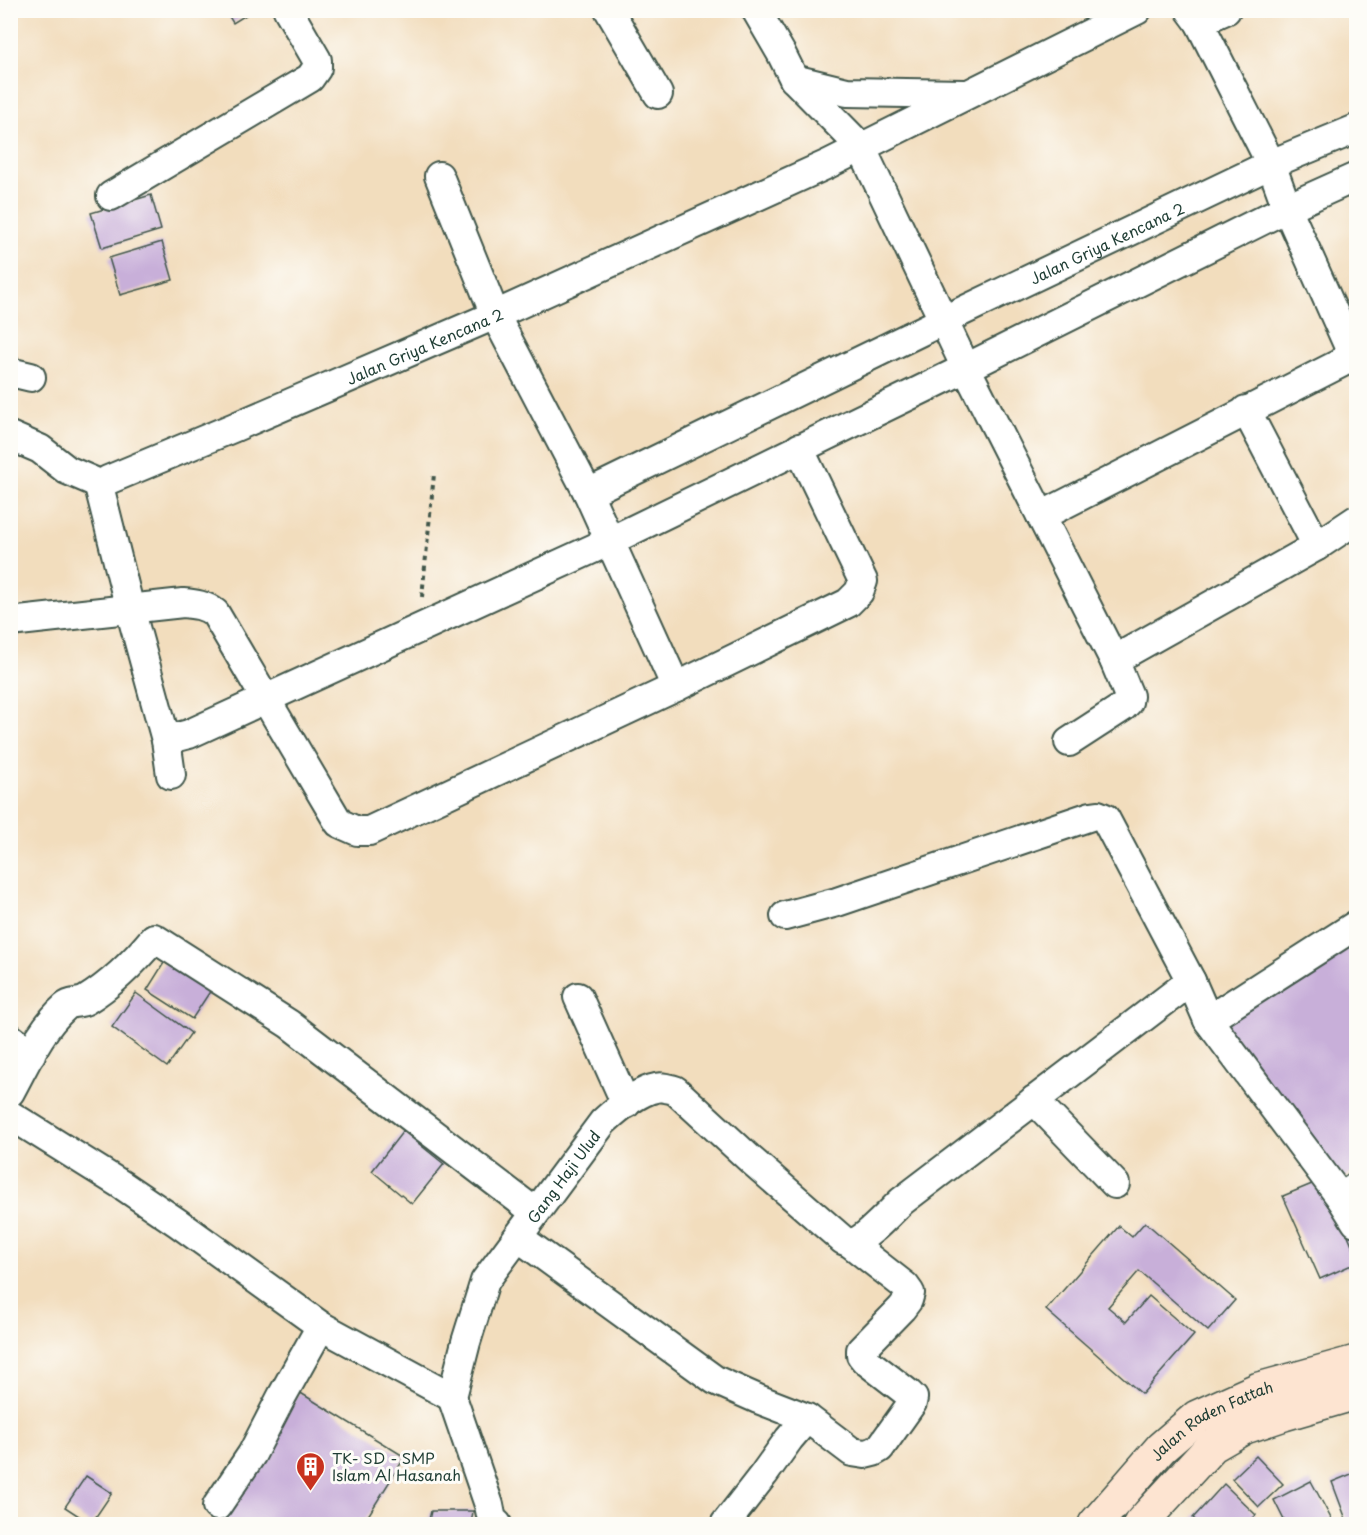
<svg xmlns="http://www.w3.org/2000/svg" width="1367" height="1535" font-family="'Playpen Sans',sans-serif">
<rect width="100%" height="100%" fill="#fdfcf7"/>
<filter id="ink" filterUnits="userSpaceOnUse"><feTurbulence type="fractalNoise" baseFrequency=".0167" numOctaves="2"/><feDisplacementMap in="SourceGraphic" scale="12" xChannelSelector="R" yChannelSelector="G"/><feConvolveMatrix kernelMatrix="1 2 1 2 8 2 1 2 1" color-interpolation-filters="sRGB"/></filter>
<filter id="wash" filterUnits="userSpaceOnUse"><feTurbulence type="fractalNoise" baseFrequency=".008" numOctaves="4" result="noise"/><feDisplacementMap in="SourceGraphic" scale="24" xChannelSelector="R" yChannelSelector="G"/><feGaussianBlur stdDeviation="1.35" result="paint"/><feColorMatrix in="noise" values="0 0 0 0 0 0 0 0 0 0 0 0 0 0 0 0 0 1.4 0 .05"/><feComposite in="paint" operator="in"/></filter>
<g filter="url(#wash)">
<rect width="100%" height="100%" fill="#f2ddbd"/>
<g id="blocks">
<g fill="#c8afd9">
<path d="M 225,10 L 254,10 L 233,23 Z"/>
<path d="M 151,195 L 161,230 L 102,248 L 91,213 Z"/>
<path d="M 162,242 L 173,280 L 120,295 L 109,258 Z"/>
<path d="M 1356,932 L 1356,1170 L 1338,1182 L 1215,1027 Z"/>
<path d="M 167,958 L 213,987 L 192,1019 L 147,990 Z"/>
<path d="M 136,993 L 191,1033 L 167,1067 L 112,1027 Z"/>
<path d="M 403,1131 L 444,1164 L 412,1204 L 372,1171 Z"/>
<path d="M 1324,1179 L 1356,1254 L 1356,1263 L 1320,1279 L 1283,1196 Z"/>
<path d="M 1145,1222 L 1235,1300 L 1208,1331 L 1139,1271 L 1108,1307 L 1126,1322 L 1149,1296 L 1194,1335 L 1142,1394 L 1046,1310 L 1119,1226 L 1132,1237 Z"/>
<path d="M 299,1392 L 405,1457 L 363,1524 L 217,1524 Z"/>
<path d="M 1256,1456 L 1283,1484 L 1259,1507 L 1232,1479 Z"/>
<path d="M 1356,1472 L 1356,1518 L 1347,1522 L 1332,1482 Z"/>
<path d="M 86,1476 L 112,1493 L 91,1524 L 65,1507 Z"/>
<path d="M 1311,1481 L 1334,1524 L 1286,1524 L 1274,1500 Z"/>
<path d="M 1224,1484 L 1256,1515 L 1248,1524 L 1200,1524 L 1193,1518 Z"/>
<path d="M 431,1511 L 473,1511 L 471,1524 L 428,1524 Z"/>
</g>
</g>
</g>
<g filter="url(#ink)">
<use href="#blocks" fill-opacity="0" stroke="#3f5549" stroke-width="1.5"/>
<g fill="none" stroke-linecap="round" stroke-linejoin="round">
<defs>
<g id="minor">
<path d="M 609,10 L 658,94"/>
<path d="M 756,10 L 781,53 L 794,79 L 861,147 L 966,368 L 1114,660 L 1129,696 L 1128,702 L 1123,707 L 1069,742"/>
<path d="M 1199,22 L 1226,10"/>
<path d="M 794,79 L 847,92 L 965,94"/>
<path d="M 439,176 L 495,315 L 588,493 L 676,687"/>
<path d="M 111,196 L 310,78 L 317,68 L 317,60 L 288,10"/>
<path d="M 10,372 L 31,377"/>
<path d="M 1246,410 L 1317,546"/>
<path d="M 10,436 L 40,449 L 67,470 L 102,485"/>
<path id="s1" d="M 588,493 L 944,320 L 1271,164 L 1356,129"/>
<path d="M 1041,516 L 1341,363 L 1347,356 L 1349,347 L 1287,208 L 1271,164 L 1199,22 L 1190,10"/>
<path d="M 10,622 L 183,603 C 195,604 205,605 215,613 L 339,823 L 357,831 L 369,831 L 676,687 L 848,603 L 859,592 L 863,581 L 799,448"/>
<path d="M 1114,660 L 1317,546 L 1356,520"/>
<path d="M 166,740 L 189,734 L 610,541 L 966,368 L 1287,208 L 1356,177"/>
<path id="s2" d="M 171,775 L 166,740 L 130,609 L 100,490 L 102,485 L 108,480 L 235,427 L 495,315 L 828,164 L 1137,10"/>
<path d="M 785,916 L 837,902 L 1091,816 L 1098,815 L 1105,818 L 1191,981 L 1208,1020"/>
<path d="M 578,997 L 626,1104"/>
<path d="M 10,1038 L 31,1054"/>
<path d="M 10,1092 C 26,1063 40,1029 65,1007 C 71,1001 79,1004 86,1000 C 112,984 135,961 154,938 L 289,1024 L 535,1212"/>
<path d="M 1034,1100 L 1115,1184"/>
<path d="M 10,1115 L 122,1185 L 178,1223 L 321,1326 L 452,1397"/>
<path d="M 1356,1187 L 1341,1198 L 1356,1222"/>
<path d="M 1341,1198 L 1208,1020 L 1356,925"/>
<path d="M 518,1237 L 715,1380 L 758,1399 L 807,1418 L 789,1439 L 764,1474 L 725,1524"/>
<path d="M 807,1418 L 852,1452 L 865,1454 L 873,1452 L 880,1448 L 912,1403 L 913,1398 L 909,1394 L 865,1360 L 861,1355 L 861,1350 L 902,1308 L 908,1300 L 910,1293 L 905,1286 L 850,1243"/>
<path d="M 217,1506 L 252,1454 L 282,1396 L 321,1326"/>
<path id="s3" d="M 497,1524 L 492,1520 L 489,1505 L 452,1397 L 466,1342 L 485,1281 L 603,1122 C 616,1110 639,1091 656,1088 C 661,1086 669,1089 675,1090 L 751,1160 L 843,1240 C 847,1242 848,1243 853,1242 C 865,1240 892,1210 902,1201 L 1191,981"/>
</g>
<g id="secondary">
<path id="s4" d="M 1095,1524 L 1161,1448 L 1197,1417 L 1259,1389 L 1356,1362"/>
<path d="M 1140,1524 L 1212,1446 L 1245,1427 L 1284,1414 L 1356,1393"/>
</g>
</defs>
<use href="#minor" stroke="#3f5549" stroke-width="32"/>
<use href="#secondary" stroke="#3f5549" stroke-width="36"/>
<path stroke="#3f5549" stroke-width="4" stroke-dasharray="4.5 4.5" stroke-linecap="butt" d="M 422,597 L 434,474"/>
<use href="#minor" stroke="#fff" stroke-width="28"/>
<use href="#secondary" stroke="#fde4d1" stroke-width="33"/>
</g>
</g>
<defs>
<symbol id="building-pin" viewBox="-11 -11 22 30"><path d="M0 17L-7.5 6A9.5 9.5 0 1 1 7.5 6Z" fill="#c8321e" stroke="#fdfcf7"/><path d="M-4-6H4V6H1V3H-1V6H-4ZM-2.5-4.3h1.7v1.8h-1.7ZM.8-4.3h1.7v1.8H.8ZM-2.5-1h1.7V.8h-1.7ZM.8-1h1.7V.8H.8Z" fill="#fff"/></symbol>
</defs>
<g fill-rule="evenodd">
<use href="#building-pin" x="294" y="1450" width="33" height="45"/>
</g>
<g text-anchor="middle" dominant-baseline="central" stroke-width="6" stroke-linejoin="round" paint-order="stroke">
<g font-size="15" fill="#1f3d34" stroke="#fdfcf7">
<text stroke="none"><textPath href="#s1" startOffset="576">Jalan Griya Kencana 2</textPath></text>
<text stroke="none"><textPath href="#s2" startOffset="651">Jalan Griya Kencana 2</textPath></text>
<text stroke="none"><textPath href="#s3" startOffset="387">Gang Haji Ulud</textPath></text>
<text stroke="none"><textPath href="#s4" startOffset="159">Jalan Raden Fattah</textPath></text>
</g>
<g font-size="15" fill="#1f3d34" stroke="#fdfcf7" text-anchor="start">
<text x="332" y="1457">TK- SD - SMP<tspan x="332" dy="17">Islam Al Hasanah</tspan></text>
</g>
</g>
<rect width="1367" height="1535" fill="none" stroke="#fdfcf7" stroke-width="36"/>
</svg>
